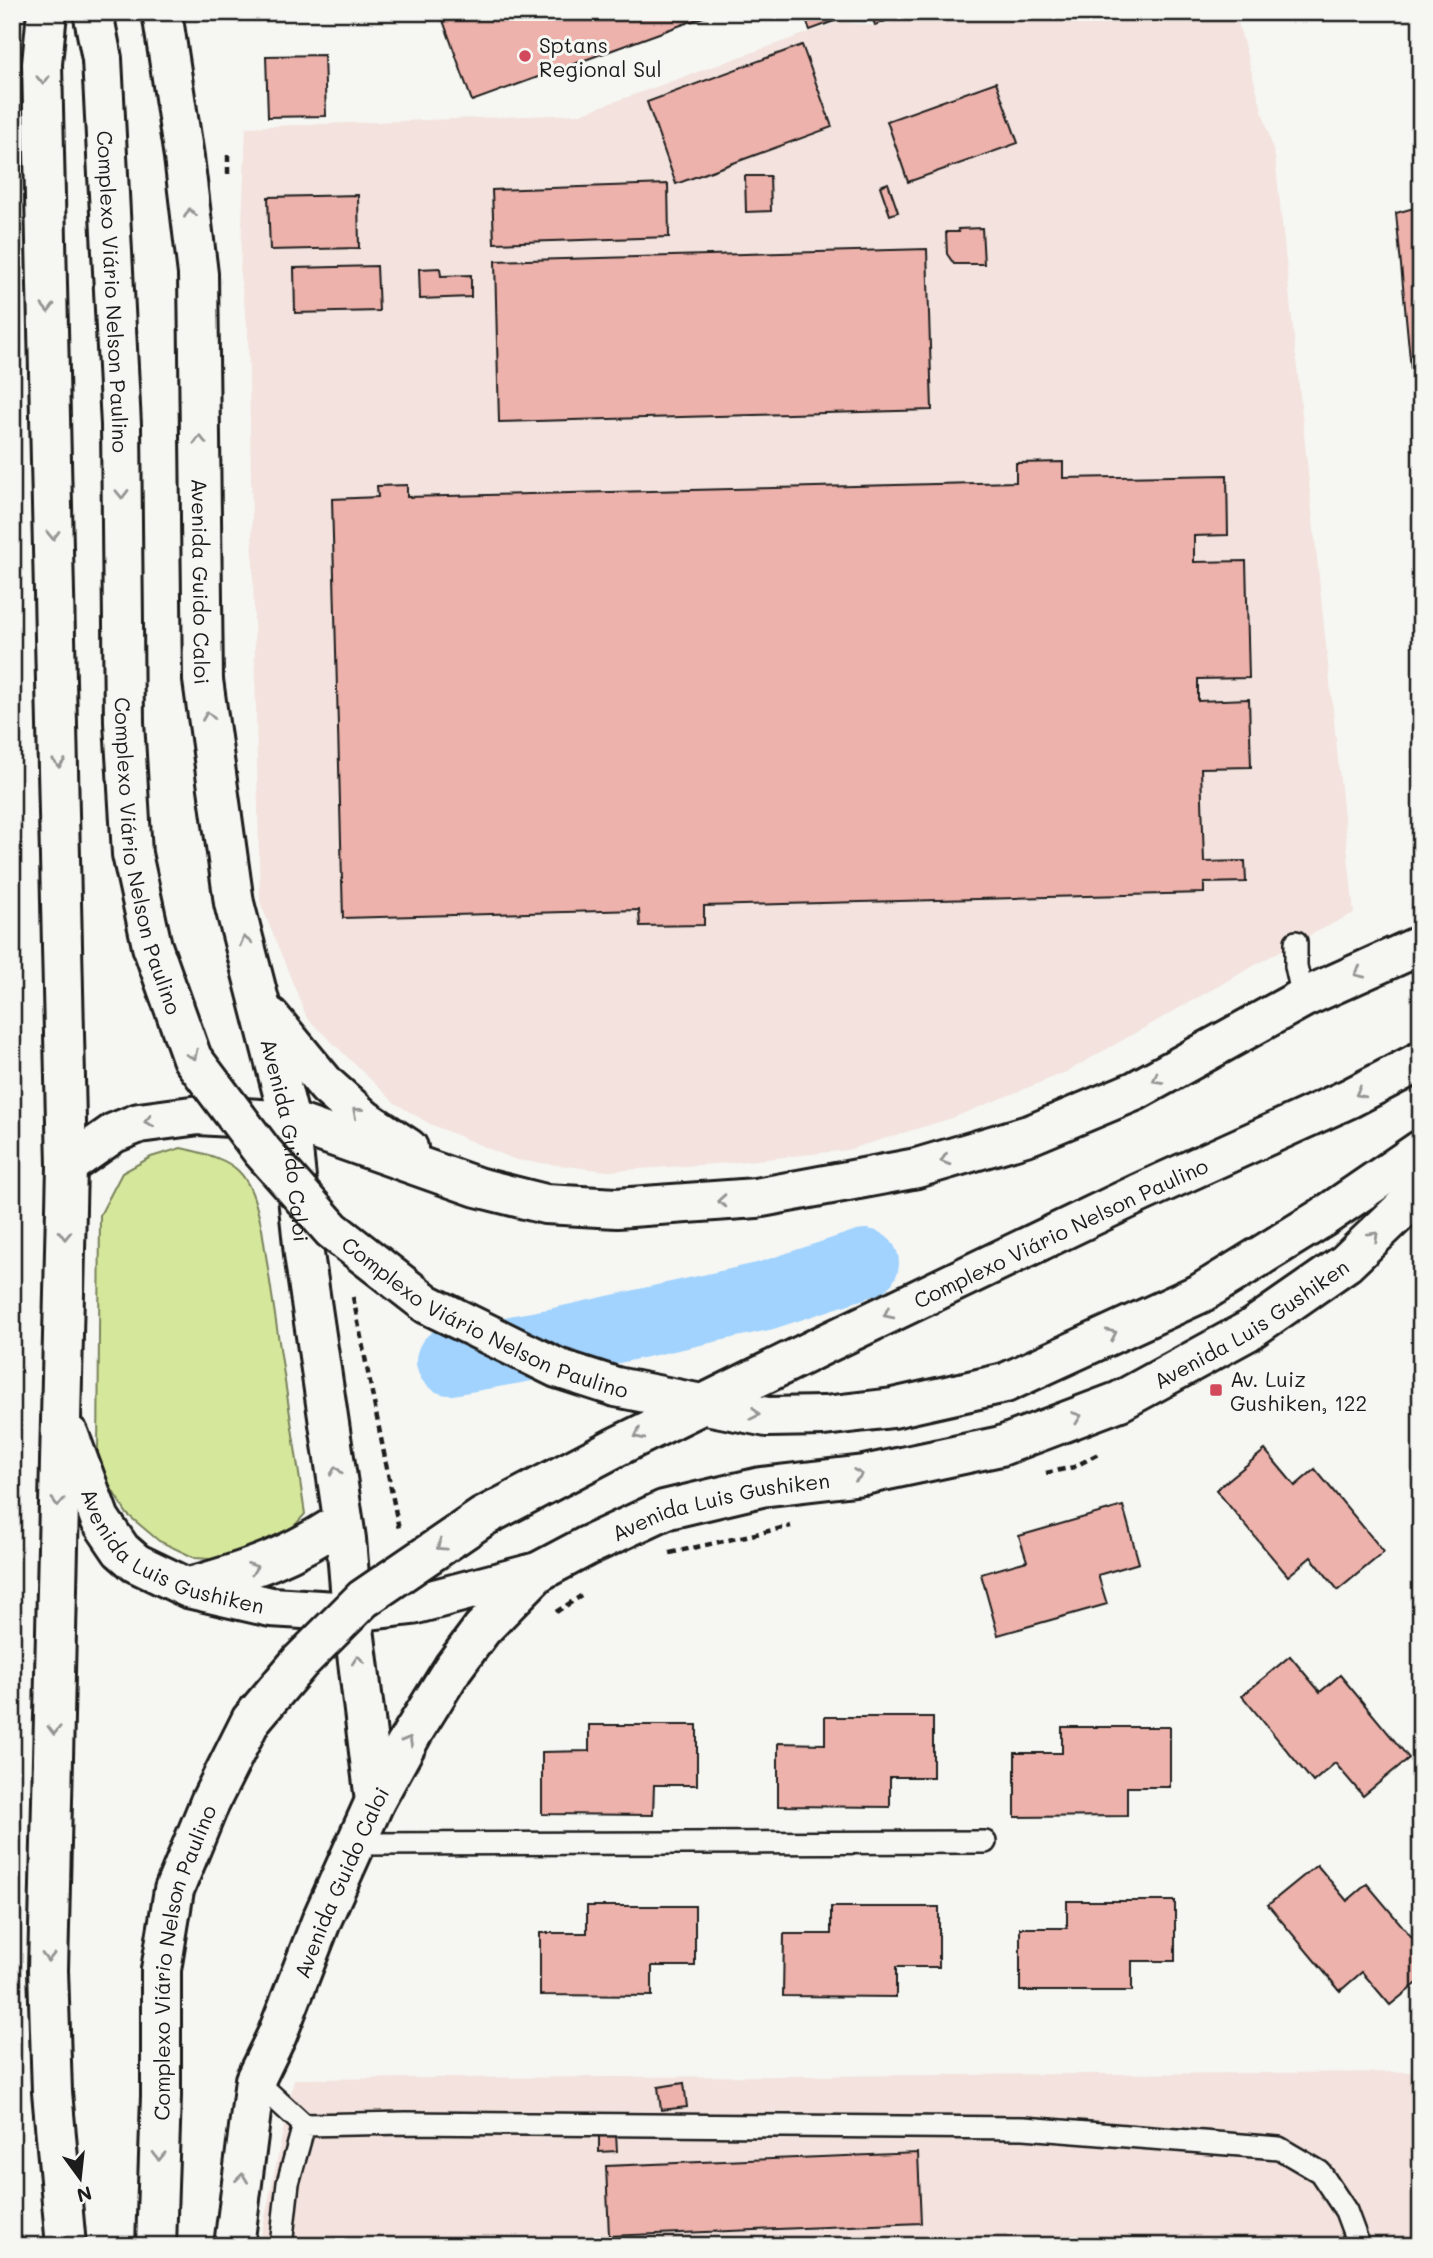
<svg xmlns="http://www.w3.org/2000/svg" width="1433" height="2258" font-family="Mali,sans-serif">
<rect width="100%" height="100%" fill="#f6f6f2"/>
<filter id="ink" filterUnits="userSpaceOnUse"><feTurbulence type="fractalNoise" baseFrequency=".0143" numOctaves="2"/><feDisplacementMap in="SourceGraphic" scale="14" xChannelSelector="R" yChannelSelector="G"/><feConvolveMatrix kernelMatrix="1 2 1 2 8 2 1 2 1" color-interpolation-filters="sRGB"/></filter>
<g filter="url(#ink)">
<g fill="#f3e2dd">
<path d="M 922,12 L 1235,12 L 1275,157 L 1354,913 L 1296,942 L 1066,1072 L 952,1118 L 847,1150 L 729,1163 L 608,1171 L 516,1160 L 430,1124 L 395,1103 L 307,1018 L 260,902 L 248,330 L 240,275 L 246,127 L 580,114 L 838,22 L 879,26 Z"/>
<path d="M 1421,2072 L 1421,2246 L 259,2246 L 294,2079 Z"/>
</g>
<path fill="#d5e79b" stroke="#78825c" stroke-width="2" d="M 181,1148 C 240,1161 249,1170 262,1229 L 305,1514 L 289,1532 L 224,1560 L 195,1558 L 159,1541 L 127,1514 L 109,1485 L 98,1454 L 100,1215 L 122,1173 L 151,1157 Z"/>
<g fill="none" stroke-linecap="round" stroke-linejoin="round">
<path stroke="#a1d3fe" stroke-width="68" d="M 450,1361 L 557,1342 L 765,1296 L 865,1263"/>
</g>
<g fill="#ecb2ab" stroke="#1c1c1c" stroke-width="2">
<path d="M 440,12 L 717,12 L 472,101 Z"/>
<path d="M 803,12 L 859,12 L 810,30 Z"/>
<path d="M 870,12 L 901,12 L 902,15 L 875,25 Z"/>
<path d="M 802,45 L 832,127 L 676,184 L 647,102 Z"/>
<path d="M 324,55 L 326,116 L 268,117 L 266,56 Z"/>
<path d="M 996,82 L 1018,143 L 908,182 L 887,121 Z"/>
<path d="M 745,176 L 770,176 L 771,211 L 746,212 Z"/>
<path d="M 888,183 L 898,212 L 890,215 L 880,186 Z"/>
<path d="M 668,184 L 669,237 L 494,243 L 492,190 Z"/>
<path d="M 358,195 L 359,248 L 270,250 L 268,197 Z"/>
<path d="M 1421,206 L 1421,474 L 1396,213 Z"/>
<path d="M 982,228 L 984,264 L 954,264 L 947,254 L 946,232 L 959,232 L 958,229 Z"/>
<path d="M 927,249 L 932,410 L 499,422 L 495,261 Z"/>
<path d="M 377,266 L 379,311 L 295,313 L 294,268 Z"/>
<path d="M 440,268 L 441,276 L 471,275 L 471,297 L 420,299 L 419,269 Z"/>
<path d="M 1063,462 L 1063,478 L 1227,475 L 1228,535 L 1194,536 L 1194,562 L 1246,561 L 1249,678 L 1198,679 L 1198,701 L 1249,699 L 1251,767 L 1201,768 L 1204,862 L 1245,861 L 1246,882 L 1204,883 L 1204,893 L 704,906 L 704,925 L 640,926 L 639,910 L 343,918 L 332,499 L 378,497 L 377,486 L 407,485 L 407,497 L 1016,482 L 1016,463 Z"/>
<path d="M 1265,1450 L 1295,1486 L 1315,1469 L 1384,1552 L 1338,1590 L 1311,1557 L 1288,1576 L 1216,1490 Z"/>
<path d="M 1123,1506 L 1139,1563 L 1098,1575 L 1107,1604 L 998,1635 L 981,1574 L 1027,1561 L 1019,1536 Z"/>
<path d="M 1290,1656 L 1320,1692 L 1340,1675 L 1409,1758 L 1363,1796 L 1335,1763 L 1313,1782 L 1242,1696 Z"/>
<path d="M 825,1717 L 933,1717 L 933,1777 L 890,1777 L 890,1807 L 778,1806 L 778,1743 L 825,1744 Z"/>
<path d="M 589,1725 L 697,1725 L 697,1785 L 654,1785 L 653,1815 L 542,1814 L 542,1752 L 589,1751 Z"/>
<path d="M 1062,1727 L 1170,1727 L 1170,1787 L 1127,1787 L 1127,1816 L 1015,1817 L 1015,1753 L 1062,1753 Z"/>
<path d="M 1317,1865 L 1347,1901 L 1367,1884 L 1421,1948 L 1421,1980 L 1390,2005 L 1362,1972 L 1340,1991 L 1268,1905 Z"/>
<path d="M 1067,1901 L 1175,1901 L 1175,1961 L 1132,1961 L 1132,1991 L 1020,1991 L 1020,1928 L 1067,1928 Z"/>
<path d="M 587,1906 L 695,1906 L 695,1966 L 652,1966 L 652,1996 L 540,1995 L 540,1933 L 587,1933 Z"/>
<path d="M 831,1907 L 939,1907 L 939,1967 L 896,1967 L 896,1997 L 783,1996 L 784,1934 L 831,1934 Z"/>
<path d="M 684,2083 L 687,2107 L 661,2110 L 658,2087 Z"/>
<path d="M 616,2134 L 617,2151 L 599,2152 L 599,2135 Z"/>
<path d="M 918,2153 L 921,2223 L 609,2236 L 606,2166 Z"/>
</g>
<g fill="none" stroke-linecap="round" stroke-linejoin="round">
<defs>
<g id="lane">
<path d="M 1296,942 L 1296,966 L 1303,998"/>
<path d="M 356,1844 L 985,1842"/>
<path d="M 255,2080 L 304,2125"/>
<path d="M 281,2246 L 288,2183 L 304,2125 L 406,2123 L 1024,2128 L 1279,2148 L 1320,2172 L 1346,2211 L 1359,2246"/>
</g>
<g id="secondary">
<path d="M 47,12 L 42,64 L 67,1166 L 48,1970 L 52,2092 L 66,2246"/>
<path d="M 93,12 L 102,59"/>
<path id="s1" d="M 162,12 L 184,157 L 198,274 L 203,680 L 234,903 L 290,1121 L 304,1254 L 346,1539 L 352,1612 L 375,1801"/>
<path d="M 270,1017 L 327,1086 L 364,1119 L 408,1148"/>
<path d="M 67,1166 L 114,1133 L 139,1123 L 199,1115 L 290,1121 L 477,1187 L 545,1204 L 617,1208 L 756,1198 L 917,1168 L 1032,1134 L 1135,1091 L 1303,998 L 1421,945"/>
<path d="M 1005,1383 L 1201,1293 L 1322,1218 L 1421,1150"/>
<path id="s2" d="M 69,1435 L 100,1519 L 121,1550 L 136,1563 L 188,1588 L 271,1607 L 352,1612 L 412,1605 L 538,1572 L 587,1546 L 664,1510 L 761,1487 L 864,1475 L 1001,1446 L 1120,1401 L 1248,1331 L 1346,1263 L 1421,1191"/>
<path d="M 193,1586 C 253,1569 291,1556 343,1521"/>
<path id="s3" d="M 156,2246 L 161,2096 L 161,1970 L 174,1890 L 210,1802"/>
<path id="s4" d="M 234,2246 L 255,2080 L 277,2035 L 322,1919 L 375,1801 L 412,1734 L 453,1668 L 482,1629 L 538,1572"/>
</g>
</defs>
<use href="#lane" stroke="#1c1c1c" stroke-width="26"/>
<use href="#secondary" stroke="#1c1c1c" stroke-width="44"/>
<g stroke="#1c1c1c" stroke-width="4.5" stroke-dasharray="7 5" stroke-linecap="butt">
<path d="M 228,155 L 228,177"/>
<path d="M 353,1297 L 399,1529"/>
<path d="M 1046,1473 L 1074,1467 L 1100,1453"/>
<path d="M 670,1553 L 791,1526"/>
<path d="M 556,1612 L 581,1596"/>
</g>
<use href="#lane" stroke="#f6f6f2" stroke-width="21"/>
<use href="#secondary" stroke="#f6f6f2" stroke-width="38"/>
<defs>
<g id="secondary-bridge">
<path id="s5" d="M 102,59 L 121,425 L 124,722 L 132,854 L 152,946 L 192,1058 L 262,1151 L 332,1230 L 427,1304 L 557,1368 L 616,1387 L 767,1417 L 824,1416 L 893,1408 L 1005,1383"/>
<path id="s6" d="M 210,1802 L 251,1720 L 300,1662 L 363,1599 L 483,1517 L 616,1447 L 827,1343 L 1140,1193 L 1350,1098 L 1421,1061"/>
</g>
</defs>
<use href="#secondary-bridge" stroke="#1c1c1c" stroke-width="44" stroke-linecap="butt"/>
<use href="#secondary-bridge" stroke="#f6f6f2" stroke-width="38"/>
</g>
<defs><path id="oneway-chevron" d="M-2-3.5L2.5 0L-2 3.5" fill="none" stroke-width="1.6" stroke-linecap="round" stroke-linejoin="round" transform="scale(1.75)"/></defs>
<g stroke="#949492">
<use href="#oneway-chevron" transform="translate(43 80) rotate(89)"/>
<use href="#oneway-chevron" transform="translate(190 213) rotate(-97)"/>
<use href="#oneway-chevron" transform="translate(48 308) rotate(89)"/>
<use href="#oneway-chevron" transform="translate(200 440) rotate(-91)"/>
<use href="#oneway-chevron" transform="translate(122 494) rotate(89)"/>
<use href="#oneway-chevron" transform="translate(53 535) rotate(89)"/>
<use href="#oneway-chevron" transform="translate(208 716) rotate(-98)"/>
<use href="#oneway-chevron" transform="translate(59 763) rotate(89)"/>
<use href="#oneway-chevron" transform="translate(245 941) rotate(-105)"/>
<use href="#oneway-chevron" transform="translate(1359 973) rotate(156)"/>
<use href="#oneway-chevron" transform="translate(193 1055) rotate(64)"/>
<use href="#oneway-chevron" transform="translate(1157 1079) rotate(151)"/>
<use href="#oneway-chevron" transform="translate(1360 1093) rotate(153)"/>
<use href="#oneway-chevron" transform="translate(357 1112) rotate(-139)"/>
<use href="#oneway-chevron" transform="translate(149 1121) rotate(168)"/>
<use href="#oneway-chevron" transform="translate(945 1160) rotate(163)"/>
<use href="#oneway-chevron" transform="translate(722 1201) rotate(176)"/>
<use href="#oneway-chevron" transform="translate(65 1235) rotate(91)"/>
<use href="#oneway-chevron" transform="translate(1374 1236) rotate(-44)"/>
<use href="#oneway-chevron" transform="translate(888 1314) rotate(154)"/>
<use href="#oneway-chevron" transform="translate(1112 1334) rotate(-25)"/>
<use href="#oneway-chevron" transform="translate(755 1414) rotate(11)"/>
<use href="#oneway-chevron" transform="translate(1077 1417) rotate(-20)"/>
<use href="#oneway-chevron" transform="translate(639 1435) rotate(154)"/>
<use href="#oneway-chevron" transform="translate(336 1471) rotate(-98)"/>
<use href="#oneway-chevron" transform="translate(858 1475) rotate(-8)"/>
<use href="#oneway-chevron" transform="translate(58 1502) rotate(91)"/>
<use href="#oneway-chevron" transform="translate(441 1546) rotate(146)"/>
<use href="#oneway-chevron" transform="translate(253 1568) rotate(-20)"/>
<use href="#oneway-chevron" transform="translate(358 1660) rotate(-96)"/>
<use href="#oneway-chevron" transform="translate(54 1730) rotate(91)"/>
<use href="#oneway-chevron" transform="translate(408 1741) rotate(-61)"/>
<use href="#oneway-chevron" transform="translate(48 1957) rotate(91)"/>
<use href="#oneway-chevron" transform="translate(159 2156) rotate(92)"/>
<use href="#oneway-chevron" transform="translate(242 2178) rotate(-83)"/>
</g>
</g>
<g fill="#d1495b" stroke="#f6f6f2" stroke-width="2.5">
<circle cx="525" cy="56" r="7"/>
<rect x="1209" y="1383" width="14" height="14" rx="3.5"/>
</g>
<g text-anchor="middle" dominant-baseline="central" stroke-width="6" stroke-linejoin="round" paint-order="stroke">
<g font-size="21" fill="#1c1c1c" stroke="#f6f6f2" text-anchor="start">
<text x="539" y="44">Sptans<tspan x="539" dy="24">Regional Sul</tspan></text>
<text x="1230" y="1378">Av. Luiz<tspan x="1230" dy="24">Gushiken, 122</tspan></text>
</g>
<g font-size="21" fill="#1c1c1c" stroke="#f6f6f2">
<text stroke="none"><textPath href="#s5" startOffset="233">Complexo Viário Nelson Paulino</textPath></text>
<text stroke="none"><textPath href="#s1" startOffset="572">Avenida Guido Caloi</textPath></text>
<text stroke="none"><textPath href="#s5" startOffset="800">Complexo Viário Nelson Paulino</textPath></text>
<text stroke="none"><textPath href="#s1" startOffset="1139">Avenida Guido Caloi</textPath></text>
<text stroke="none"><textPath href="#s6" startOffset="1046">Complexo Viário Nelson Paulino</textPath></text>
<text stroke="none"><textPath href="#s5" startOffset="1409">Complexo Viário Nelson Paulino</textPath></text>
<text stroke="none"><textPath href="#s2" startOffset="1325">Avenida Luis Gushiken</textPath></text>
<text stroke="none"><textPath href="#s2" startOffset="758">Avenida Luis Gushiken</textPath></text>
<text stroke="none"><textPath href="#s2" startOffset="170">Avenida Luis Gushiken</textPath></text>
<text stroke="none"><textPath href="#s4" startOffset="383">Avenida Guido Caloi</textPath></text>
<text stroke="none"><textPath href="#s3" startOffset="287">Complexo Viário Nelson Paulino</textPath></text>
</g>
</g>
<rect width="1433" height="2258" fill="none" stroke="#f6f6f2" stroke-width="42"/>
<rect x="21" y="21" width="1391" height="2216" fill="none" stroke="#1c1c1c" stroke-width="2.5" filter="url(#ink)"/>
<g transform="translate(80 2178) rotate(165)" stroke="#f6f6f2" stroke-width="5" paint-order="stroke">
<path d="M0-5L12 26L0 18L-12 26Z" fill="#1c1c1c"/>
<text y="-10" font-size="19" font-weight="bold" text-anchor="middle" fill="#1c1c1c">N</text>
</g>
</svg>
